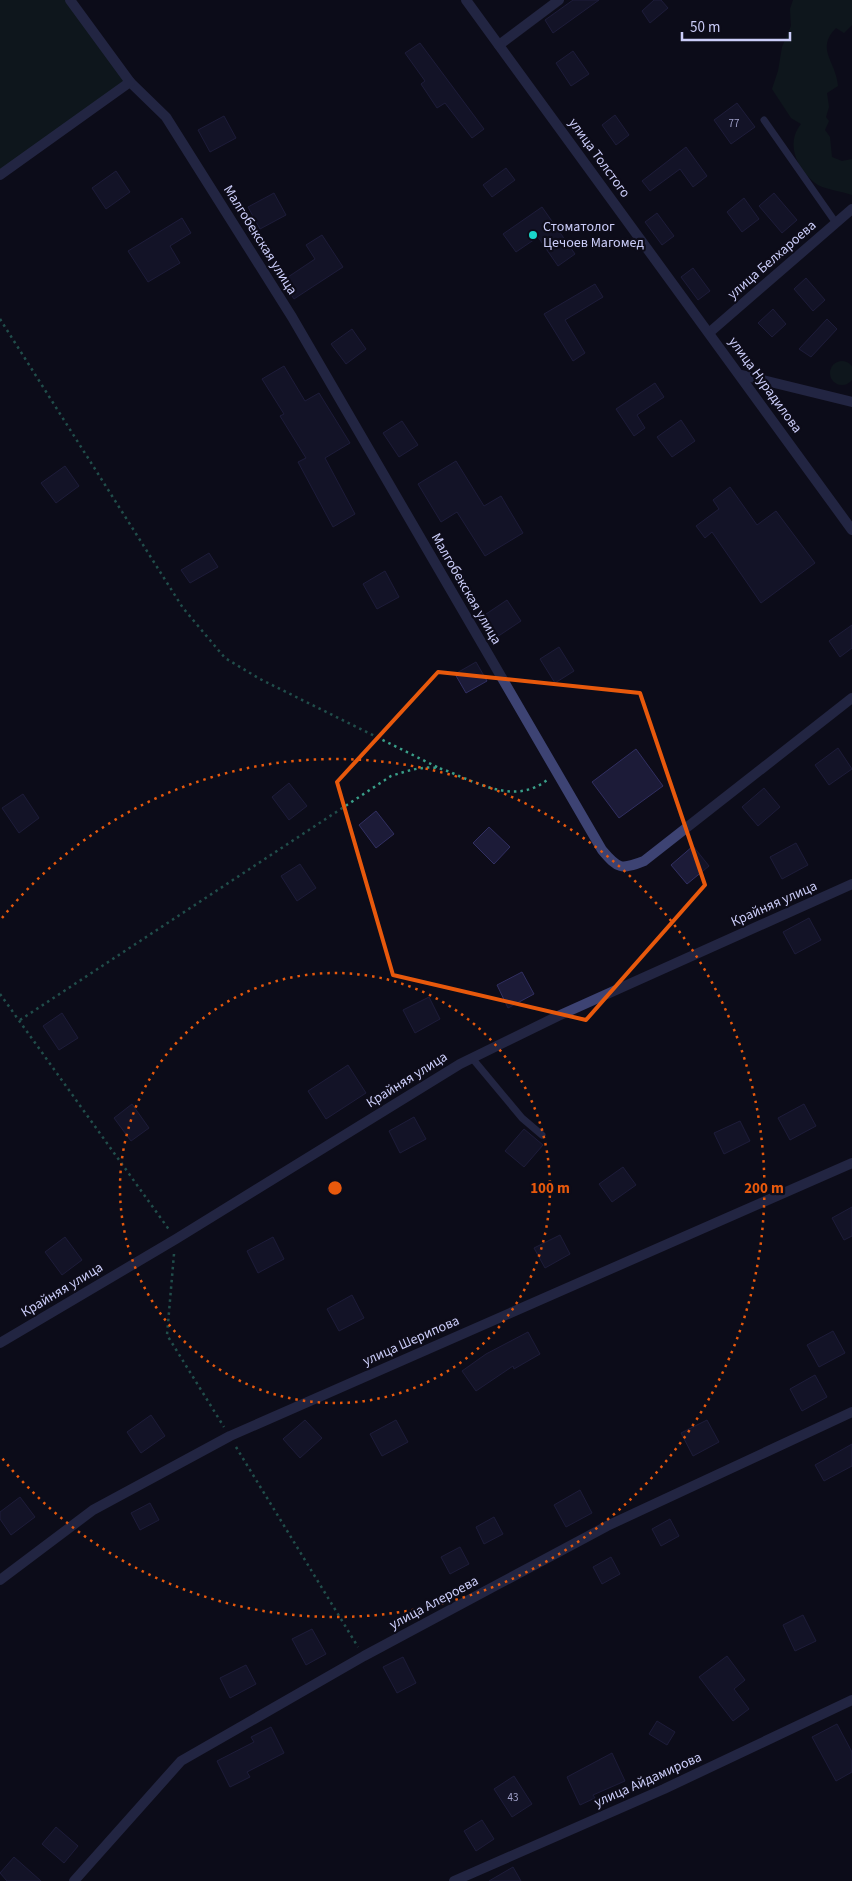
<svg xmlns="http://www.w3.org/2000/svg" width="852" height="1881" font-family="'Source Sans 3',sans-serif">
<rect width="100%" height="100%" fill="#0d0c19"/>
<g fill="#10221f">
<path d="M 0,0 L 70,0 L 130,82 L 0,175 Z"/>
<path d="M 793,0 L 852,0 L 852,25 L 844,33 L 836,28 C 815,49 836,61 838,86 L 827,93 L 829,107 L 826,117 L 829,121 L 825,130 L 830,137 L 832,157 L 842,161 L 852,159 L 852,195 C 842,191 827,190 818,185 C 799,172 784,145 801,124 L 791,118 L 772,89 L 778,71 L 782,47 L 791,26 L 790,9 Z"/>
<circle cx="842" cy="373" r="12"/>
</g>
<g fill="#1c1b38" stroke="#312f61">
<path d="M 573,0 L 599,0 L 553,33 L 545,20 Z"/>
<path d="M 654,0 L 661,0 L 668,8 L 650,23 L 642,11 Z"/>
<path d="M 420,43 L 484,129 L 472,138 L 445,103 L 437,108 L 421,84 L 425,81 L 405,53 Z"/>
<path d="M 573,51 L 589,74 L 571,86 L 556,63 Z"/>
<path d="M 737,103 L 755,127 L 731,144 L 714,120 Z"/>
<path d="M 615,115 L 629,135 L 616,145 L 602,125 Z"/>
<path d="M 224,116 L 236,138 L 210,152 L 198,130 Z"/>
<path d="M 686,147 L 707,176 L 693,187 L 680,169 L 650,191 L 642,181 Z"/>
<path d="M 506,168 L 515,180 L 492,197 L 483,185 Z"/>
<path d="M 116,171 L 130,192 L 106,209 L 92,188 Z"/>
<path d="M 274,193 L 286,215 L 260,229 L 248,207 Z"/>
<path d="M 774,193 L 797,220 L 782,233 L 759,206 Z"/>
<path d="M 744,198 L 759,219 L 742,232 L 727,212 Z"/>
<path d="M 542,207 L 575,254 L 558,266 L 538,237 L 516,252 L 503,234 Z"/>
<path d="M 657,213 L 674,236 L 662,245 L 645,222 Z"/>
<path d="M 182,218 L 191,233 L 170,246 L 180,263 L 148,282 L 128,251 Z"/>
<path d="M 322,235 L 343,267 L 294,299 L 282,281 L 315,259 L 306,245 Z"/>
<path d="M 693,268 L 710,291 L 698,300 L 681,277 Z"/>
<path d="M 806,278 L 825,300 L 813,311 L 794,289 Z"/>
<path d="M 595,284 L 603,297 L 565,320 L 585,353 L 573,361 L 544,314 Z"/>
<path d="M 773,309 L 786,324 L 772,337 L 758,323 Z"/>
<path d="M 827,319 L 837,329 L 811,357 L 799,349 Z"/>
<path d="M 352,329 L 366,349 L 346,364 L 331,344 Z"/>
<path d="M 284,366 L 305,401 L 319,393 L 350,443 L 325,458 L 355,514 L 333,527 L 298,462 L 306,458 L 280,416 L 284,414 L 262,379 Z"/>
<path d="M 655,383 L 664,397 L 637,415 L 645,428 L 634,436 L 616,409 Z"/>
<path d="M 681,420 L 695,441 L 672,457 L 657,437 Z"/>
<path d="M 402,421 L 418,445 L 399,457 L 383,433 Z"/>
<path d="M 456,461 L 484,506 L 501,496 L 523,533 L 485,556 L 457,512 L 441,522 L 418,484 Z"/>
<path d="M 65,466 L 79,486 L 56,503 L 41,483 Z"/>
<path d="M 730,487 L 757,525 L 776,511 L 815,563 L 761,603 L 712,532 L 705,538 L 696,526 L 719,509 L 713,500 Z"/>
<path d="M 209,553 L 218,567 L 190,583 L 181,570 Z"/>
<path d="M 385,571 L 399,597 L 377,609 L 363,584 Z"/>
<path d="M 507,600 L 521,621 L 497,637 L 483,616 Z"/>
<path d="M 852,625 L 852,648 L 840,657 L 829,641 Z"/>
<path d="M 559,647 L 574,671 L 555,683 L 540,659 Z"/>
<path d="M 476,662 L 487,681 L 466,693 L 455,674 Z"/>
<path d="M 838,748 L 852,769 L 829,785 L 815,765 Z"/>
<path d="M 636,749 L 663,786 L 619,818 L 592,782 Z"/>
<path d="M 289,783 L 307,806 L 289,820 L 272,797 Z"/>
<path d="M 764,788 L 780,807 L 758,826 L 742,807 Z"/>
<path d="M 23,794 L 39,818 L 19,833 L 2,808 Z"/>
<path d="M 376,811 L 394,834 L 376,848 L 359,825 Z"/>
<path d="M 489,827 L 510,847 L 494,864 L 473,843 Z"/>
<path d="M 796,843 L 808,865 L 782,879 L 770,857 Z"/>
<path d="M 693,846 L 709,866 L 687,884 L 671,865 Z"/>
<path d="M 300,864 L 316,888 L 297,901 L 281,876 Z"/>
<path d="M 809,918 L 821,940 L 795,954 L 783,932 Z"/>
<path d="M 522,972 L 534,994 L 508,1008 L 497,985 Z"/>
<path d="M 429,997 L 440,1019 L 415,1033 L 403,1010 Z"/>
<path d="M 62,1013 L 78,1038 L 59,1050 L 43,1026 Z"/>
<path d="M 348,1065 L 366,1093 L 326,1119 L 308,1091 Z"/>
<path d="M 132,1104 L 149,1128 L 131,1141 L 114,1118 Z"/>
<path d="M 804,1104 L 816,1126 L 790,1140 L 778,1118 Z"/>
<path d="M 414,1117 L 426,1139 L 400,1153 L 389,1131 Z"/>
<path d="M 740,1121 L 750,1141 L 724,1154 L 714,1133 Z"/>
<path d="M 524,1129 L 543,1145 L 524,1167 L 505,1151 Z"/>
<path d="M 623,1167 L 636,1185 L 612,1202 L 599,1184 Z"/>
<path d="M 852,1207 L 852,1236 L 844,1240 L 832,1218 Z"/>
<path d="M 560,1235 L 570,1254 L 545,1268 L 534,1248 Z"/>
<path d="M 65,1237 L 82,1260 L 62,1275 L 45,1252 Z"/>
<path d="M 273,1237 L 284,1259 L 258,1273 L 247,1251 Z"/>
<path d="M 352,1295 L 364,1318 L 339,1331 L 327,1309 Z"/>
<path d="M 833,1331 L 845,1353 L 819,1367 L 807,1345 Z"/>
<path d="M 528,1332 L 540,1354 L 514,1369 L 513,1366 L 476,1391 L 462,1371 L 486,1354 Z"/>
<path d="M 815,1375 L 827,1397 L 802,1411 L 790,1389 Z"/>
<path d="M 151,1415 L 165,1436 L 141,1453 L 127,1432 Z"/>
<path d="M 305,1420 L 322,1438 L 300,1458 L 283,1439 Z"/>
<path d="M 396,1420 L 408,1442 L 382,1456 L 370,1434 Z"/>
<path d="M 707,1420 L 719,1442 L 693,1456 L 681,1433 Z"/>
<path d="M 852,1444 L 852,1466 L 824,1481 L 815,1465 Z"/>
<path d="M 580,1490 L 592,1513 L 566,1527 L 554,1505 Z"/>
<path d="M 20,1497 L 35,1517 L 11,1535 L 0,1519 L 0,1512 Z"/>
<path d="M 150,1503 L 159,1520 L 140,1530 L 131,1513 Z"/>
<path d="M 494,1517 L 503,1534 L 484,1544 L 476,1527 Z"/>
<path d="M 670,1519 L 679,1536 L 661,1546 L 652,1529 Z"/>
<path d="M 460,1547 L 469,1564 L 450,1574 L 441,1557 Z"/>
<path d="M 611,1557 L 620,1574 L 602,1584 L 593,1567 Z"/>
<path d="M 803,1615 L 816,1641 L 795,1651 L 783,1625 Z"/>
<path d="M 312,1629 L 326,1654 L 306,1665 L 292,1639 Z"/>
<path d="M 727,1656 L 745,1680 L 734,1689 L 749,1709 L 733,1721 L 699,1677 Z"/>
<path d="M 403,1657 L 416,1683 L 397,1693 L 383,1667 Z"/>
<path d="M 246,1665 L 256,1684 L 230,1698 L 220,1678 Z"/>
<path d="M 657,1721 L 675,1732 L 667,1745 L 649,1734 Z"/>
<path d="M 837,1724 L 852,1752 L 852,1772 L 836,1781 L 812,1737 Z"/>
<path d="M 271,1727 L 284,1753 L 247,1772 L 250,1777 L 230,1787 L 217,1761 L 254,1742 L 251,1737 Z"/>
<path d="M 612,1753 L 625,1781 L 593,1795 L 595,1798 L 580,1805 L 567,1777 Z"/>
<path d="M 514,1776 L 532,1804 L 512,1817 L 494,1789 Z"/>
<path d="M 482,1820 L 494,1839 L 476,1851 L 464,1831 Z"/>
<path d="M 56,1827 L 78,1846 L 64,1863 L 42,1844 Z"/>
<path d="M 14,1857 L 41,1881 L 7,1881 L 0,1873 Z"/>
<path d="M 513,1867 L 521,1881 L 489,1881 Z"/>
</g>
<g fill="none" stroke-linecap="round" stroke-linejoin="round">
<g stroke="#399e88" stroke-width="2.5" stroke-dasharray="2.5 4" stroke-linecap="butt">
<path d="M 0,319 L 183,608 L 225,658 L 260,679 L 439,768"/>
<path d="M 0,994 L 170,1231"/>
<path d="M 20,1020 L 391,776 C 407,771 421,766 437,768 C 444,769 452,773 459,776 C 488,788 519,802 547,780"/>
<path d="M 174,1254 L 167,1335 L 224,1427"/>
<path d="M 236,1447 L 358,1647"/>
</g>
<g stroke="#3d4373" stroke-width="7">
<path d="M 764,120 L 836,223"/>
<path d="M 472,1058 L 522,1118 L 542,1135"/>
</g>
<g stroke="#3d4373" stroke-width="10">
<path d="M 499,45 L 559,0"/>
<path d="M 130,82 L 166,117 L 292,317 L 602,850 C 618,869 621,870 644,861 L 852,698"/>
<path d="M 710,332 L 852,209"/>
<path d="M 742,375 L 852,402"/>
<path d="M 0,1343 L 176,1239 L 460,1064 L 558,1016 L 852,884"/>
<path d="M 0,1580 L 93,1510 L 230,1436 L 852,1163"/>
<path d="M 74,1881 L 181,1761 L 364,1656 L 607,1526 L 852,1412"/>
<path d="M 454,1881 L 664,1789 L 852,1700"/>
</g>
<g stroke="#3d4373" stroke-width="10">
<path d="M 466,0 L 852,530"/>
<path d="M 0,175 L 130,82 L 70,0"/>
</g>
</g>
<path d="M0 0H852V1881H0ZM 438,672 L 640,693 L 705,885 L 586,1020 L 393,975 L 337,782 Z" fill="#0d0c19" fill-opacity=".55" fill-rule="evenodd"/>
<path fill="none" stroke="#e8590c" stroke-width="4" stroke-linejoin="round" d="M 438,672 L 640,693 L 705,885 L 586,1020 L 393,975 L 337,782 Z"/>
<g fill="none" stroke="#e8590c" stroke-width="2.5" stroke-dasharray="2.5 5">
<circle cx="335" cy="1188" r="215"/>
<path d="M2 918A429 429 0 1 1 2 1458"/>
</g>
<circle fill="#19d6cb" stroke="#0d0c19" stroke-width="2" cx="533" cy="235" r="5"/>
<g text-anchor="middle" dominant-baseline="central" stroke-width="4.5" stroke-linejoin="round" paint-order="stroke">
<g font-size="11" fill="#9fa0c9">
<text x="734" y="123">77</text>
<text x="513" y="1797">43</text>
</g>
<g font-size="14" fill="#cbcdf9" stroke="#0d0c19">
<text transform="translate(599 158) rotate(54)">улица Толстого</text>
<text transform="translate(260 240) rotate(58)">Малгобекская улица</text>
<text transform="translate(772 260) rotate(-41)">улица Белхароева</text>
<text transform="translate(765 385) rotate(54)">улица Нурадилова</text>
<text transform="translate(466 589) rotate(60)">Малгобекская улица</text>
<text transform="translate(774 904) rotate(-24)">Крайняя улица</text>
<text transform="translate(407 1080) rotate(-32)">Крайняя улица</text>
<text transform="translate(62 1290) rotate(-31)">Крайняя улица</text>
<text transform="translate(411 1341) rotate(-24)">улица Шерипова</text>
<text transform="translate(434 1603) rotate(-28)">улица Алероева</text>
<text transform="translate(648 1780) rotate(-24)">улица Айдамирова</text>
</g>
<g font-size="14" fill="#cbcdf9" stroke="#0d0c19" text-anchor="start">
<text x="543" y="227">Стоматолог<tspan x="543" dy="16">Цечоев Магомед</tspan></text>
</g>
</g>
<circle cx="335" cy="1188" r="8" fill="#e8590c" stroke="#0d0c19" stroke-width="2.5"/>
<g font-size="15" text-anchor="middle" font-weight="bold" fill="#e8590c" stroke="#0d0c19" stroke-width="4.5" stroke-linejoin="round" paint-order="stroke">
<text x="550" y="1193">100 m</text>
<text x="764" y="1193">200 m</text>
</g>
<path d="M682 32v8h108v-8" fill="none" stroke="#cbcdf9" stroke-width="2.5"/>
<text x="690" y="32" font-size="15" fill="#cbcdf9" stroke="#0d0c19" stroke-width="4" paint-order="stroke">50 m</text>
</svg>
